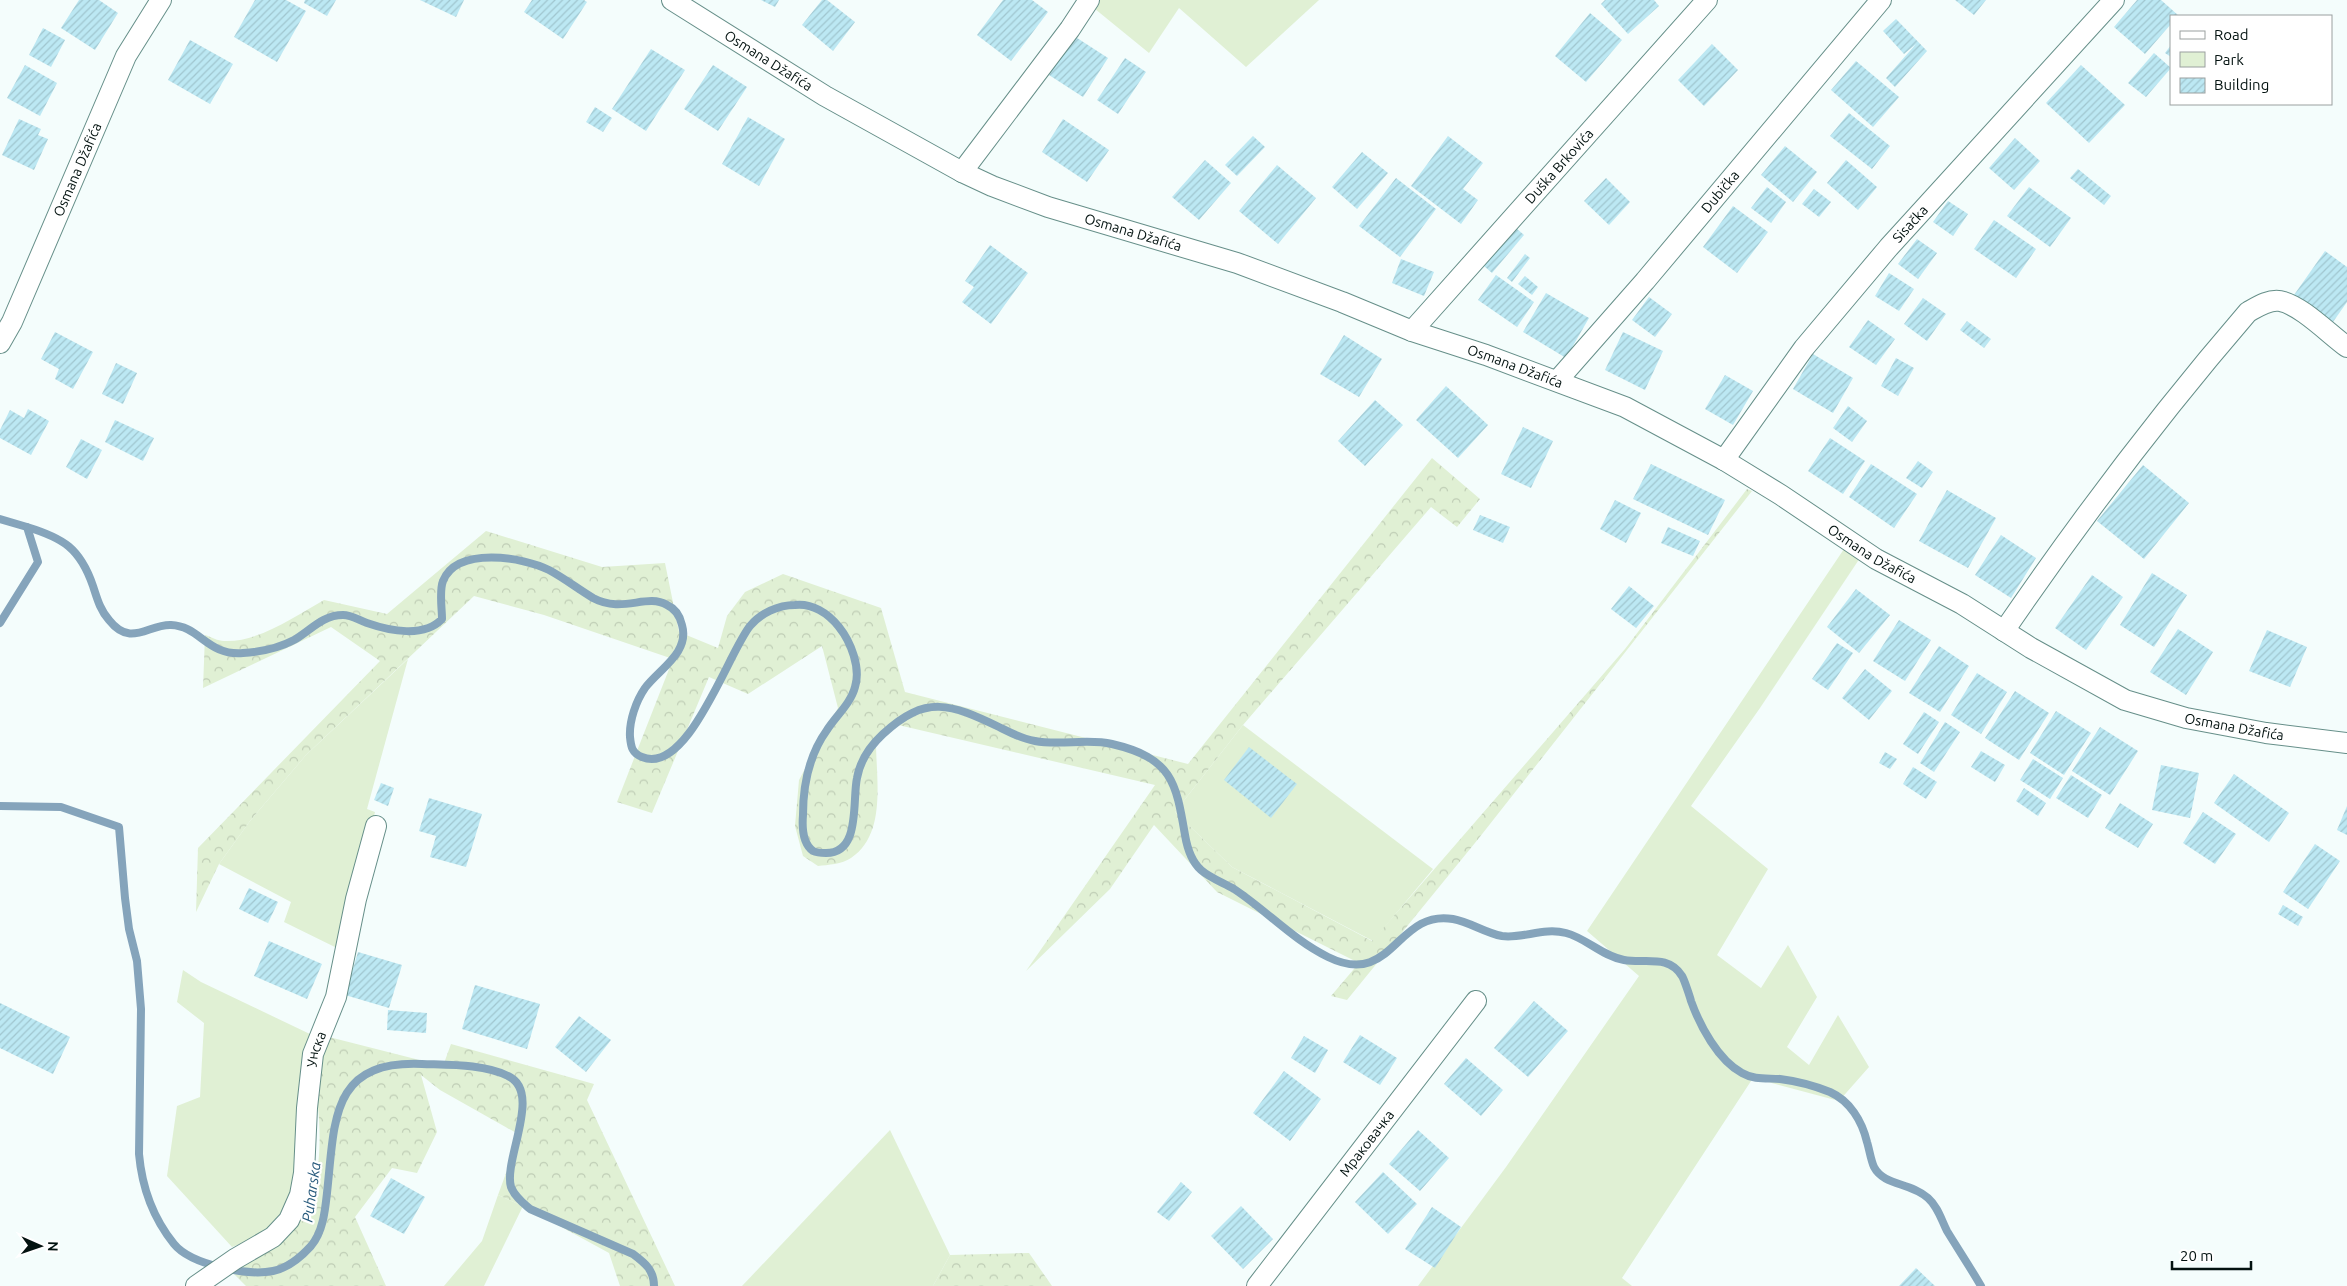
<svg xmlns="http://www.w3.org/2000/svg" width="2347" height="1286" font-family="Ubuntu,sans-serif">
<defs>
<pattern id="forest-crowns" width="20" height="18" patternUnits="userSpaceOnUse" patternTransform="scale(1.25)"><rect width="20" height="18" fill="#e0f0d4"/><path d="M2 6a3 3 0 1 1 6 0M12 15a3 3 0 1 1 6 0" fill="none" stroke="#bfcdb5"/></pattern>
<pattern id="building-hatch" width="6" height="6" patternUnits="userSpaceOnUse" patternTransform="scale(1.25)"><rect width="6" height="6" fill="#bce8f3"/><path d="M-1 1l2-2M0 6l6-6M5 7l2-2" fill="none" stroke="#a0c6cf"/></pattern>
</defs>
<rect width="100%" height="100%" fill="#f4fdfc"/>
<g fill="#e0f0d4">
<path d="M 1084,0 L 1319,0 L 1246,67 L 1179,8 L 1149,53 Z"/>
<path d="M 1844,549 L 1860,558 L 1760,708 L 1691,806 L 1768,869 L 1717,955 L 1761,988 L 1788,945 L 1817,997 L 1787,1047 L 1809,1065 L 1838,1015 L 1869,1067 L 1839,1101 L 1753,1078 L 1622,1278 L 1632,1286 L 1418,1286 L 1506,1167 L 1639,976 L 1587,931 Z"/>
<path d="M 408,659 L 367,809 L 375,812 L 343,951 L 284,922 L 291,902 L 219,864 L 250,821 L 306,755 Z"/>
<path d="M 1243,725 L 1433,869 L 1373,941 L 1232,867 L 1175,812 Z"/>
<path d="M 183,970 L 201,982 L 312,1035 L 298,1177 L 288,1204 L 274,1225 L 259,1237 L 232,1247 L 167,1176 L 177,1106 L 200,1097 L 204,1023 L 177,1002 Z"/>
<path d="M 890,1130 L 950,1255 L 933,1286 L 742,1286 Z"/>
<path d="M 498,1195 L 523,1206 L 484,1286 L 444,1286 L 482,1241 Z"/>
</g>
<g fill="url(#forest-crowns)">
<path d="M 1432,458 L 1480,499 L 1457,527 L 1431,507 L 1243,725 L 1175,812 L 1232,867 L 1372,941 L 1625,649 L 1747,489 L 1752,491 L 1479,838 L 1347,1000 L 1331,996 L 1359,963 L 1217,892 L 1154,825 L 1110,889 L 1026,971 L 1155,785 L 894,724 L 876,742 C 876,779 887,834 851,858 C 842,864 828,865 818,866 L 803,856 L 795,826 L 799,780 L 838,708 L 822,646 L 748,694 L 709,677 L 652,813 L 617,802 L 673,659 L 544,615 L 474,596 L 306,755 L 250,821 L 219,864 L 196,912 L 198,848 L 380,661 L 331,627 L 203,688 L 205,635 C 211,637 218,641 224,641 C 257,643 296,616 324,600 L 387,614 L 486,531 L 602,567 L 665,563 L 679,632 L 718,648 L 727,616 L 745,592 L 783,574 L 881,608 L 905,692 L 1188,764 Z"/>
<path d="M 329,1037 L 443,1066 L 451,1044 L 594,1084 L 587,1100 L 675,1286 L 620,1286 L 609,1253 L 523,1206 L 498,1195 L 520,1135 L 440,1090 L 421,1075 L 437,1132 L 417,1173 L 392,1168 L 355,1217 L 386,1286 L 246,1286 L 233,1273 C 256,1257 280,1244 298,1221 C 319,1195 321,1151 319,1119 C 318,1102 315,1086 318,1069 C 320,1058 325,1047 329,1037 Z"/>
<path d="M 1029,1253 L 1052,1286 L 933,1286 L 950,1255 Z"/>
</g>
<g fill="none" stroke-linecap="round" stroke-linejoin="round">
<g stroke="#85a4bb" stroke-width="8">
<path d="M 0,519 L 27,527 L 38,562 L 0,623"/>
<path d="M 27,527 C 63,538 80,548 93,586 C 97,598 100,610 109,620 C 131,648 148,624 171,625 C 200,626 207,656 243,653 C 259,652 279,648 294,640 C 310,631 322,615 343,615 C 352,615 358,620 367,623 C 390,631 424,638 442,619 C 442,608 439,591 443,581 C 457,546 523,557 549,570 C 564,578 578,589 593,598 C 623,614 646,593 667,605 C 676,609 680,616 682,625 C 690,653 659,669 645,688 C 636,701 629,721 630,737 C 631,747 632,753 642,757 C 688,776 728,653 750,626 C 761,613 778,605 795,605 C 812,603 828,613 839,627 C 851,642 861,668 855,687 C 851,703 836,716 827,730 C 809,755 803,785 803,815 C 802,827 802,843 813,851 C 817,853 822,853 826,853 C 861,853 852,801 857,778 C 860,761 870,746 883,734 C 926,694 951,704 999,727 C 1011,733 1022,739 1035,741 C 1060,746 1087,738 1112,744 C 1172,758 1176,782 1185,835 C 1187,847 1191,861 1201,870 C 1210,878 1224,883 1234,889 C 1266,910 1293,940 1328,957 C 1393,989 1396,909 1453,919 C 1470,922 1485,933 1502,936 C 1523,939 1543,927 1566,933 C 1586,938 1602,956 1624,960 C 1645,964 1668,954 1682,976 C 1684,979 1690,997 1691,1001 C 1700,1026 1718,1060 1742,1073 C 1754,1080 1767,1078 1780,1079 C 1796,1081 1815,1086 1830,1092 C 1850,1101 1862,1121 1867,1142 C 1869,1148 1871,1161 1874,1167 C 1884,1186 1910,1182 1928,1198 C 1938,1207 1941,1219 1947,1231 C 1958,1249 1970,1267 1981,1286"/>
<path d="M 0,806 L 61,807 L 119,827 L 125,898 L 129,929 L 137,961 L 141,1009 L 139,1154 C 142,1188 153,1218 174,1244 C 191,1265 248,1276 273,1271 C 288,1268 301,1257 311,1246 C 323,1232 325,1211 327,1193 C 335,1121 330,1060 422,1064 C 449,1065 484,1064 508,1076 C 543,1092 503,1160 511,1187 C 515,1197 523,1203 530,1209 L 633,1254 C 645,1263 654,1270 654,1286"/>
</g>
</g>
<g fill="url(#building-hatch)">
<path d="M 79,0 L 99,0 L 118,13 L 95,50 L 61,28 Z"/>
<path d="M 255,0 L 286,0 L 306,11 L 277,62 L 234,37 Z"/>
<path d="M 305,0 L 336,0 L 327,16 L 304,3 Z"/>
<path d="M 420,0 L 464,0 L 456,17 Z"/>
<path d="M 532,0 L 584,0 L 587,2 L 563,39 L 524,12 Z"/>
<path d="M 761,0 L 779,0 L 775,7 Z"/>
<path d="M 822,0 L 827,0 L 855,22 L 833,51 L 802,25 Z"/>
<path d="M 1003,0 L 1032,0 L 1048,12 L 1011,61 L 977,35 Z"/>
<path d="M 1605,0 L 1654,0 L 1659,6 L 1628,34 L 1601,4 Z"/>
<path d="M 1955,0 L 1986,0 L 1974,15 Z"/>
<path d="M 2137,0 L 2161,0 L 2179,16 L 2171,16 L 2171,24 L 2145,54 L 2114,27 Z"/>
<path d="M 1590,13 L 1622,40 L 1586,82 L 1555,56 Z"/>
<path d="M 1896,19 L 1927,51 L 1895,87 L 1886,78 L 1916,44 L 1904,54 L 1883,31 Z"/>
<path d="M 43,28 L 65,40 L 51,67 L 29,55 Z"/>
<path d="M 1074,36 L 1108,58 L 1083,97 L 1049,75 Z"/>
<path d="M 190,40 L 233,64 L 210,104 L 168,80 Z"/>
<path d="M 1712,44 L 1738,70 L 1704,106 L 1678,80 Z"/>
<path d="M 2171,45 L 2171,57 L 2165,53 Z"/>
<path d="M 651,49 L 685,70 L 646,131 L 612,109 Z"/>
<path d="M 2154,53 L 2171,68 L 2146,97 L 2128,83 Z"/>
<path d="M 1125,58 L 1146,72 L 1118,114 L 1097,100 Z"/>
<path d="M 1856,61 L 1899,97 L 1873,127 L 1831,90 Z"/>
<path d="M 25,65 L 57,83 L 40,116 L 7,98 Z"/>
<path d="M 713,65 L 747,87 L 718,131 L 684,109 Z"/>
<path d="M 2081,65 L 2125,105 L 2089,143 L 2046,103 Z"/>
<path d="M 595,107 L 612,118 L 603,132 L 586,122 Z"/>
<path d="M 1849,113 L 1890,146 L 1872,169 L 1830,136 Z"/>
<path d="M 748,117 L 785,139 L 759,186 L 722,164 Z"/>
<path d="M 19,119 L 41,129 L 38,135 L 48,139 L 34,170 L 2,155 Z"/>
<path d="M 1063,119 L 1109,150 L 1087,182 L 1042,152 Z"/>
<path d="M 1253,136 L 1265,147 L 1237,176 L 1225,165 Z"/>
<path d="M 1448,136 L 1483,163 L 1463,189 L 1478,200 L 1461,224 L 1411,186 Z"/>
<path d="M 2015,138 L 2040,161 L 2014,190 L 1989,168 Z"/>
<path d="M 1785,146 L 1817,172 L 1793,202 L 1761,175 Z"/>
<path d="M 1362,152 L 1388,173 L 1357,209 L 1332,187 Z"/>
<path d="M 1205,160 L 1231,183 L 1199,220 L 1172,197 Z"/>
<path d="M 1846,160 L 1877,187 L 1858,210 L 1827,183 Z"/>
<path d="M 1277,165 L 1316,198 L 1278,244 L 1239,211 Z"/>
<path d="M 2078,169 L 2111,196 L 2104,205 L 2070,178 Z"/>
<path d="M 1396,178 L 1436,209 L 1400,257 L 1359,226 Z"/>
<path d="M 1606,178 L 1630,202 L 1609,225 L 1584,201 Z"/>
<path d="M 1767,187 L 1786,202 L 1771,223 L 1751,208 Z"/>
<path d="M 2029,187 L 2071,218 L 2050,247 L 2007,216 Z"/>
<path d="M 1814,189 L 1831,202 L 1819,217 L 1802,204 Z"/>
<path d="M 1948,201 L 1968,214 L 1953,236 L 1933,222 Z"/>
<path d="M 1733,206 L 1768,232 L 1737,273 L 1703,247 Z"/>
<path d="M 1994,220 L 2036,249 L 2016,278 L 1974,249 Z"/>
<path d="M 1516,228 L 1524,235 L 1492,273 L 1484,266 Z"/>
<path d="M 1917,239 L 1937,253 L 1918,279 L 1898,264 Z"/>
<path d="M 990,245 L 1028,273 L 991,324 L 962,302 L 974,287 L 965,281 Z"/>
<path d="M 2325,251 L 2347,267 L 2347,302 L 2333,322 L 2294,295 Z"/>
<path d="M 1525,254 L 1530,258 L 1512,282 L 1507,278 Z"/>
<path d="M 1401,259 L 1434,272 L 1424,296 L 1392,283 Z"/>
<path d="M 1889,273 L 1914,289 L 1899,311 L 1875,296 Z"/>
<path d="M 1496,275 L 1534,302 L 1517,327 L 1478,300 Z"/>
<path d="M 1525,276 L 1538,287 L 1532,295 L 1518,284 Z"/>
<path d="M 1546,293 L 1589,318 L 1566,358 L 1523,332 Z"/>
<path d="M 1649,297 L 1672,314 L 1655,337 L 1632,320 Z"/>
<path d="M 1923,298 L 1946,314 L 1927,341 L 1904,324 Z"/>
<path d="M 1868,320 L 1895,339 L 1876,365 L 1849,347 Z"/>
<path d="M 1967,321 L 1991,339 L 1984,348 L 1960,330 Z"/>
<path d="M 55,332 L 93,352 L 73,389 L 55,379 L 59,369 L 41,359 Z"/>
<path d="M 1623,332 L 1663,351 L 1645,390 L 1605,370 Z"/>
<path d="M 1344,335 L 1382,359 L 1359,397 L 1320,374 Z"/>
<path d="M 1813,354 L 1853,378 L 1833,413 L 1793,389 Z"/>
<path d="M 1896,358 L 1914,368 L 1898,396 L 1881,386 Z"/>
<path d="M 116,363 L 137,373 L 123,404 L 102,394 Z"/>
<path d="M 1725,375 L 1753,391 L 1733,425 L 1705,409 Z"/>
<path d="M 1446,386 L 1488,425 L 1458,458 L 1416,420 Z"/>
<path d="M 1375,400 L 1403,425 L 1365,466 L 1338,441 Z"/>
<path d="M 1848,406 L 1867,421 L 1852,442 L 1833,428 Z"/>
<path d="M 28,409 L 49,421 L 31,455 L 0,438 L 0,430 L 10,410 L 24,418 Z"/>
<path d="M 115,420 L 154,438 L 143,461 L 105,442 Z"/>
<path d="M 1523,427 L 1553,441 L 1531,488 L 1501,474 Z"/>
<path d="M 1830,438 L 1865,461 L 1843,494 L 1808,471 Z"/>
<path d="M 81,439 L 102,450 L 87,479 L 66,467 Z"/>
<path d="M 1918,461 L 1933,472 L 1922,488 L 1906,478 Z"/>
<path d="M 1651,464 L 1725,500 L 1708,535 L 1633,499 Z"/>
<path d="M 1871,464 L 1917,494 L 1894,528 L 1849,497 Z"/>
<path d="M 2143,465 L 2189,503 L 2144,559 L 2097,521 Z"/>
<path d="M 1947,490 L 1996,518 L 1968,568 L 1919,541 Z"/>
<path d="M 1615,500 L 1641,513 L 1626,543 L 1600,529 Z"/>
<path d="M 1480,515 L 1510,527 L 1503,543 L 1473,530 Z"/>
<path d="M 1668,527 L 1700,541 L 1693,556 L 1661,543 Z"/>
<path d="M 2001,535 L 2036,558 L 2011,598 L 1975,575 Z"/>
<path d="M 2152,573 L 2187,595 L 2154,647 L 2120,625 Z"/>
<path d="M 2092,575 L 2123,597 L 2086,650 L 2055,628 Z"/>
<path d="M 1629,586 L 1654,606 L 1636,628 L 1611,609 Z"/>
<path d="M 1856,589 L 1890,615 L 1859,653 L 1827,627 Z"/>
<path d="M 1899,620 L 1931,640 L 1905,681 L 1873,661 Z"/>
<path d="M 2178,629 L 2213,652 L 2186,695 L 2150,672 Z"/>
<path d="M 2267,630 L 2307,647 L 2290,687 L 2249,671 Z"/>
<path d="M 1837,643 L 1853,653 L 1828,690 L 1812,679 Z"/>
<path d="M 1939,646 L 1969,666 L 1940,712 L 1909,693 Z"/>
<path d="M 1865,669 L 1892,691 L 1869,720 L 1842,698 Z"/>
<path d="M 1977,673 L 2007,692 L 1981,734 L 1951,715 Z"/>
<path d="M 2015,691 L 2049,713 L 2019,760 L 1985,738 Z"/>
<path d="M 2056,711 L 2091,733 L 2064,775 L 2030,753 Z"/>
<path d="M 1924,712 L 1939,722 L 1918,754 L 1903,744 Z"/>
<path d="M 1945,722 L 1960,732 L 1934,772 L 1920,763 Z"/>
<path d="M 2100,727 L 2138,751 L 2110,795 L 2072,771 Z"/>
<path d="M 1249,747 L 1297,784 L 1271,818 L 1224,780 Z"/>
<path d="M 1981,751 L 2005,765 L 1995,782 L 1971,767 Z"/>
<path d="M 1885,752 L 1897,759 L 1890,769 L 1879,763 Z"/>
<path d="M 2033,759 L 2063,778 L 2050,799 L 2020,780 Z"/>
<path d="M 2161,765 L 2199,773 L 2190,818 L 2152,810 Z"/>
<path d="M 1913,767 L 1937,782 L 1926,799 L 1903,784 Z"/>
<path d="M 2234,774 L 2289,813 L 2269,842 L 2214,803 Z"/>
<path d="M 2071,775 L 2102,795 L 2088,818 L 2056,798 Z"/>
<path d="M 381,783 L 394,788 L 388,806 L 374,800 Z"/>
<path d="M 2024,788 L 2046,803 L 2038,816 L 2016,801 Z"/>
<path d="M 429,798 L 482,814 L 466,867 L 430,857 L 436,836 L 419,831 Z"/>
<path d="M 2120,803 L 2153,824 L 2138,848 L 2105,828 Z"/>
<path d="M 2347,806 L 2347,835 L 2337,830 Z"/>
<path d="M 2203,812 L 2236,834 L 2215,864 L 2183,843 Z"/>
<path d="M 2315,844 L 2340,861 L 2308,909 L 2283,892 Z"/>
<path d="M 249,888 L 278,902 L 268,923 L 239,909 Z"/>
<path d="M 2283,905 L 2303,917 L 2298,926 L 2278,914 Z"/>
<path d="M 269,941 L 322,964 L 307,999 L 254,976 Z"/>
<path d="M 358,952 L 402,965 L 389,1008 L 345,995 Z"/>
<path d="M 475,985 L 540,1004 L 527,1049 L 462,1029 Z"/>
<path d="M 1534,1001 L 1568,1031 L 1528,1077 L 1494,1048 Z"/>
<path d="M 0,1003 L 70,1037 L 53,1074 L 0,1048 Z"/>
<path d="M 388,1010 L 427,1013 L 426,1033 L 387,1030 Z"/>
<path d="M 579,1016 L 611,1040 L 586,1072 L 555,1047 Z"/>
<path d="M 1360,1035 L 1397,1058 L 1380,1085 L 1343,1062 Z"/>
<path d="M 1304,1036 L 1328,1050 L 1315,1073 L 1291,1058 Z"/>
<path d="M 1466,1058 L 1503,1090 L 1481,1116 L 1444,1084 Z"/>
<path d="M 1284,1071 L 1321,1099 L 1290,1141 L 1253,1113 Z"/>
<path d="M 1418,1130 L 1449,1158 L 1420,1191 L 1389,1164 Z"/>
<path d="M 1383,1172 L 1417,1204 L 1388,1234 L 1355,1202 Z"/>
<path d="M 391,1178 L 425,1197 L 404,1234 L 370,1216 Z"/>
<path d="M 1181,1182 L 1192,1192 L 1169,1221 L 1157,1212 Z"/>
<path d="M 1241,1206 L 1273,1239 L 1243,1269 L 1211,1236 Z"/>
<path d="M 1432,1207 L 1461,1227 L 1435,1268 L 1405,1249 Z"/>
<path d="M 1916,1268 L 1935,1286 L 1899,1286 Z"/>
</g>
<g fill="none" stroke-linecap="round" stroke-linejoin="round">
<defs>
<g id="street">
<path id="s1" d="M 672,0 L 825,96 L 962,172 L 992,186 L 1048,207 L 1237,263 L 1342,302 L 1412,331 L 1486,355 L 1625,407 L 1724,460 L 1781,495 L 1876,559 L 1962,604 L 2031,648 L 2125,700 L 2186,718 L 2266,733 L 2347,743"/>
<path d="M 962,172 L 1070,29 L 1089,0"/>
<path id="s2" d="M 1412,331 L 1707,0"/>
<path id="s3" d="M 0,343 L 12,322 L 126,56 L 161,0"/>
<path id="s4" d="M 1557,381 L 1645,281 L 1881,0"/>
<path id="s5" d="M 1724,460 L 1804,348 L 1889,247 L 2114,0"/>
<path d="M 2004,631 C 2080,520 2160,414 2248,312 C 2257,307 2269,299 2280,301 C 2301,305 2329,334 2347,347"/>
<path id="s6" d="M 196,1286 L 235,1259 L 273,1237 L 289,1220 L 300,1195 L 304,1173 L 307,1108 L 313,1054 L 336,997 L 356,899 L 376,826"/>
<path id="s7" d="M 1257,1286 L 1476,1001"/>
</g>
</defs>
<use href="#street" stroke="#668f89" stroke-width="22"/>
<use href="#street" stroke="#fff" stroke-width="20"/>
</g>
<g text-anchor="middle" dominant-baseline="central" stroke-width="4.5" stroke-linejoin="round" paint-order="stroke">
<g font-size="14" fill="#031210" stroke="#fff">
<text stroke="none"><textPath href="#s1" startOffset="114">Osmana Džafića</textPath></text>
<text stroke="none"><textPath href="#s2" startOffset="221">Duška Brkovića</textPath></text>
<text stroke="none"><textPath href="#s3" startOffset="190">Osmana Džafića</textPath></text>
<text stroke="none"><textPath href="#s4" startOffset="250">Dubička</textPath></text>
<text stroke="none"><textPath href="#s5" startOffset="301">Sisačka</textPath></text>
<text stroke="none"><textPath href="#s1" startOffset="519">Osmana Džafića</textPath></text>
<text stroke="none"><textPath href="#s1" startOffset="924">Osmana Džafića</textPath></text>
<text stroke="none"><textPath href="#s1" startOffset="1329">Osmana Džafića</textPath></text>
<text stroke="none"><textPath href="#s1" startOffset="1734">Osmana Džafića</textPath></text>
<text stroke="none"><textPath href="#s6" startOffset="289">Унска</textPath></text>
<text stroke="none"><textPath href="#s7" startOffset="180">Мраковачка</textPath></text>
</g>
<g font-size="15" font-style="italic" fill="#26597b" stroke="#fff">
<text transform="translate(311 1192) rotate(-82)">Puharska</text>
</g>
</g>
<rect x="2170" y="15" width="162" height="90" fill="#ffffff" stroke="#9aa09f"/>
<rect x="2180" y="31" width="25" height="8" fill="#ffffff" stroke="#9aa09f"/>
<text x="2214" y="40" font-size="15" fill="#031210">Road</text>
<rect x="2180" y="52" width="25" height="15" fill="#e0f0d4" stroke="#9aa09f"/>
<text x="2214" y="65" font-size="15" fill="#031210">Park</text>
<rect x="2180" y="78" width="25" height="15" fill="url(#building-hatch)" stroke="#9aa09f"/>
<text x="2214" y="90" font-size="15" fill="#031210">Building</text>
<g transform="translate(40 1246) rotate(92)" stroke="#ffffff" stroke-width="4" paint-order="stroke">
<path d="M0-4L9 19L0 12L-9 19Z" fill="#031210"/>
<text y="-8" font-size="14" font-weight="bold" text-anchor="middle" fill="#031210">N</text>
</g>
<path d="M2172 1261v8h79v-8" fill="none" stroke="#031210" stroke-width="2.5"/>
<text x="2180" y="1261" font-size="15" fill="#031210" stroke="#ffffff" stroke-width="4" paint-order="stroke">20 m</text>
</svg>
